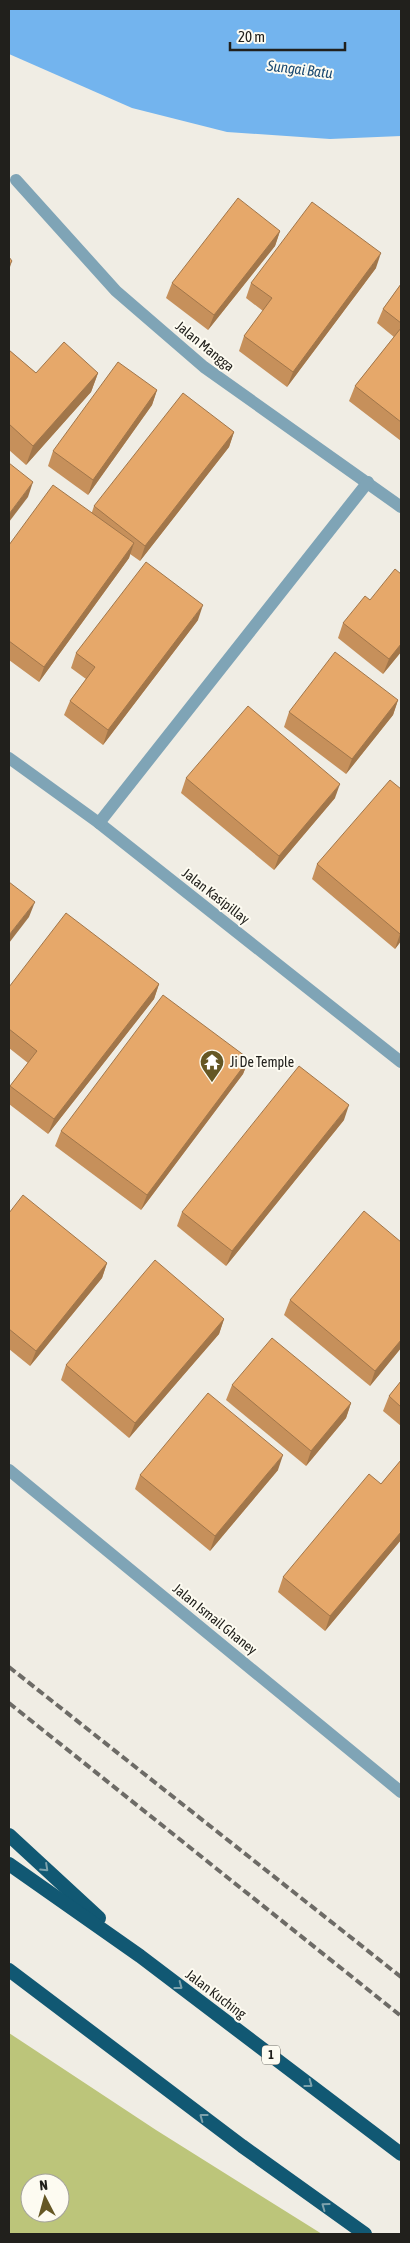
<svg xmlns="http://www.w3.org/2000/svg" width="410" height="2243" font-family="'Asap Condensed',sans-serif">
<rect width="100%" height="100%" fill="#f0ede4"/>
<path fill="#bcc57a" fill-rule="evenodd" d="M 9,2033 L 156,2130 L 322,2234 L 9,2234 ZM 30,2183 L 60,2183 L 60,2213 L 30,2213 Z"/>
<path fill="#73b4ee" d="M 9,9 L 401,9 L 401,136 L 330,139 L 227,132 L 132,108 L 9,54 Z"/>
<g fill="none" stroke-linecap="round" stroke-linejoin="round">
<g stroke="#7fa4b6" stroke-width="12">
<path d="M 16,180 L 116,291 L 204,367 L 401,507"/>
<path d="M 9,758 L 99,823 L 401,1062"/>
<path d="M 99,823 L 368,482"/>
<path d="M 9,1470 L 401,1792"/>
</g>
<g stroke="#115873" stroke-width="14">
<path d="M 9,1835 L 99,1918"/>
<path d="M 9,1864 L 140,1956 L 401,2154"/>
<path d="M 9,1970 L 242,2146 L 365,2234"/>
</g>
<g stroke="#6d6b66" stroke-width="4" stroke-dasharray="8 4" stroke-linecap="butt">
<path d="M 9,1667 L 401,1977"/>
<path d="M 9,1703 L 401,2016"/>
</g>
</g>
<g fill="#c6905b">
<path d="M 280,231 L 275,246 L 208,330 L 166,298 L 172,283 Z"/>
<path d="M 376,268 L 287,387 L 239,351 L 244,336 L 263,311 L 246,298 L 251,283 Z"/>
<path d="M 401,284 L 401,441 L 349,401 L 355,386 L 394,337 L 377,323 L 383,309 Z"/>
<path d="M 9,350 L 36,373 L 98,373 L 91,392 L 26,465 L 9,450 Z"/>
<path d="M 157,390 L 152,405 L 88,495 L 48,466 L 53,451 Z"/>
<path d="M 234,432 L 229,447 L 140,561 L 130,554 L 129,558 L 39,682 L 9,660 L 9,545 L 92,512 L 94,506 Z"/>
<path d="M 401,574 L 401,652 L 383,674 L 338,638 L 343,623 Z"/>
<path d="M 198,620 L 103,745 L 64,715 L 70,701 L 86,679 L 71,668 L 76,653 Z"/>
<path d="M 398,700 L 393,715 L 346,774 L 284,727 L 289,712 Z"/>
<path d="M 186,778 L 335,798 L 274,870 L 181,793 Z"/>
<path d="M 401,789 L 401,941 L 395,949 L 312,879 L 317,864 Z"/>
<path d="M 159,984 L 154,999 L 48,1134 L 9,1104 L 9,1091 L 10,1086 L 28,1063 L 9,1048 L 9,987 Z"/>
<path d="M 249,1059 L 243,1074 L 141,1210 L 55,1146 L 61,1131 Z"/>
<path d="M 344,1120 L 226,1266 L 177,1226 L 182,1212 Z"/>
<path d="M 9,1213 L 107,1263 L 102,1278 L 30,1366 L 9,1349 Z"/>
<path d="M 401,1242 L 401,1348 L 370,1386 L 284,1315 L 290,1300 Z"/>
<path d="M 224,1319 L 219,1334 L 129,1438 L 61,1380 L 66,1365 Z"/>
<path d="M 401,1381 L 401,1426 L 383,1411 L 389,1396 Z"/>
<path d="M 232,1385 L 351,1403 L 346,1418 L 306,1466 L 226,1400 Z"/>
<path d="M 401,1460 L 401,1540 L 325,1631 L 278,1592 L 283,1577 L 381,1484 Z"/>
<path d="M 278,1470 L 210,1551 L 135,1489 L 140,1475 Z"/>
</g>
<g fill="#a1764a">
<path d="M 280,231 L 275,246 L 208,330 L 214,315 Z"/>
<path d="M 381,253 L 376,268 L 287,387 L 293,372 Z"/>
<path d="M 12,261 L 9,270 L 9,265 Z"/>
<path d="M 98,373 L 91,392 L 26,465 L 33,446 Z"/>
<path d="M 157,390 L 152,405 L 88,495 L 93,480 Z"/>
<path d="M 234,432 L 229,447 L 140,561 L 145,546 Z"/>
<path d="M 33,482 L 28,497 L 9,522 L 9,514 Z"/>
<path d="M 134,543 L 129,558 L 39,682 L 44,667 Z"/>
<path d="M 203,605 L 198,620 L 103,745 L 108,730 Z"/>
<path d="M 401,644 L 401,652 L 383,674 L 389,659 Z"/>
<path d="M 398,700 L 393,715 L 346,774 L 352,759 Z"/>
<path d="M 340,784 L 335,798 L 274,870 L 279,856 Z"/>
<path d="M 35,902 L 29,917 L 9,943 L 9,935 Z"/>
<path d="M 401,933 L 401,941 L 395,949 L 400,934 Z"/>
<path d="M 159,984 L 154,999 L 48,1134 L 54,1119 Z"/>
<path d="M 249,1059 L 243,1074 L 141,1210 L 147,1195 Z"/>
<path d="M 349,1105 L 344,1120 L 226,1266 L 232,1251 Z"/>
<path d="M 107,1263 L 102,1278 L 30,1366 L 36,1351 Z"/>
<path d="M 224,1319 L 219,1334 L 129,1438 L 135,1423 Z"/>
<path d="M 401,1340 L 401,1348 L 370,1386 L 375,1371 Z"/>
<path d="M 351,1403 L 346,1418 L 306,1466 L 311,1451 Z"/>
<path d="M 283,1455 L 278,1470 L 210,1551 L 215,1536 Z"/>
<path d="M 401,1532 L 401,1540 L 325,1631 L 330,1616 Z"/>
</g>
<g fill="#e6a86a" stroke="#a1764a">
<path d="M 238,198 L 280,231 L 214,315 L 172,283 Z"/>
<path d="M 312,202 L 381,253 L 293,372 L 244,336 L 272,298 L 251,283 Z"/>
<path d="M 9,257 L 12,261 L 9,265 Z"/>
<path d="M 401,284 L 401,323 L 383,309 Z"/>
<path d="M 401,328 L 401,422 L 355,386 Z"/>
<path d="M 64,342 L 98,373 L 33,446 L 9,424 L 9,350 L 36,373 Z"/>
<path d="M 118,362 L 157,390 L 93,480 L 53,451 Z"/>
<path d="M 183,393 L 234,432 L 145,546 L 94,506 Z"/>
<path d="M 9,463 L 33,482 L 9,514 Z"/>
<path d="M 53,485 L 134,543 L 44,667 L 9,641 L 9,545 Z"/>
<path d="M 146,562 L 203,605 L 108,730 L 70,701 L 95,667 L 76,653 Z"/>
<path d="M 395,569 L 401,574 L 401,644 L 389,659 L 343,623 L 365,596 L 370,600 Z"/>
<path d="M 335,652 L 398,700 L 352,759 L 289,712 Z"/>
<path d="M 248,706 L 340,784 L 279,856 L 186,778 Z"/>
<path d="M 390,780 L 401,789 L 401,933 L 400,934 L 317,864 Z"/>
<path d="M 9,882 L 35,902 L 9,935 Z"/>
<path d="M 66,913 L 159,984 L 54,1119 L 10,1086 L 37,1051 L 9,1029 L 9,987 Z"/>
<path d="M 163,995 L 249,1059 L 147,1195 L 61,1131 Z"/>
<path d="M 299,1066 L 349,1105 L 232,1251 L 182,1212 Z"/>
<path d="M 23,1195 L 107,1263 L 36,1351 L 9,1329 L 9,1213 Z"/>
<path d="M 364,1211 L 401,1242 L 401,1340 L 375,1371 L 290,1300 Z"/>
<path d="M 155,1260 L 224,1319 L 135,1423 L 66,1365 Z"/>
<path d="M 272,1338 L 351,1403 L 311,1451 L 232,1385 Z"/>
<path d="M 401,1381 L 401,1407 L 389,1396 Z"/>
<path d="M 208,1393 L 283,1455 L 215,1536 L 140,1475 Z"/>
<path d="M 401,1460 L 401,1532 L 330,1616 L 283,1577 L 369,1474 L 381,1484 Z"/>
</g>
<defs><path id="oneway-chevron" d="M-2-3.5L2.5 0L-2 3.5" fill="none" stroke-width="1.6" stroke-linecap="round" stroke-linejoin="round" transform="scale(1.25)"/></defs>
<g stroke="#7ba1ac">
<use href="#oneway-chevron" transform="translate(45 1868) rotate(43)"/>
<use href="#oneway-chevron" transform="translate(179 1986) rotate(37)"/>
<use href="#oneway-chevron" transform="translate(309 2084) rotate(37)"/>
<use href="#oneway-chevron" transform="translate(203 2117) rotate(-143)"/>
<use href="#oneway-chevron" transform="translate(325 2206) rotate(-144)"/>
</g>
<defs>
<symbol id="temple-pin" viewBox="-11 -11 22 30"><path d="M0 17L-7.5 6A9.5 9.5 0 1 1 7.5 6Z" fill="#655724" stroke="#fdfbf1"/><path d="M0-6L5-2H3V0L6.5 2.5H4V6H1.5V3h-3V6H-4V2.5H-6.5L-3 0V-2H-5Z" fill="#fff"/></symbol>
</defs>
<g fill-rule="evenodd">
<use href="#temple-pin" x="198" y="1048" width="28" height="38"/>
</g>
<g text-anchor="middle" dominant-baseline="central" stroke-width="4" stroke-linejoin="round" paint-order="stroke">
<rect fill="#fdfbf1" stroke="#63625c" stroke-width="1" x="262" y="2045.5" width="18" height="19" rx="4"/>
<g font-size="12" font-weight="bold" fill="#21201c">
<text x="271" y="2055">1</text>
</g>
<g font-size="14" fill="#21201c" stroke="#fdfbf1">
<text transform="translate(205 346) rotate(39)">Jalan Mangga</text>
<text transform="translate(216 896) rotate(38)">Jalan Kasipillay</text>
<text transform="translate(215 1619) rotate(39)">Jalan Ismail Ghaney</text>
<text transform="translate(216 1994) rotate(37)">Jalan Kuching</text>
</g>
<g font-size="14" fill="#21201c" stroke="#fdfbf1" text-anchor="start">
<text x="230" y="1062">Ji De Temple</text>
</g>
<g font-size="15" font-style="italic" fill="#1c4b72" stroke="#fdfbf1">
<text transform="translate(300 69) rotate(7)">Sungai Batu</text>
</g>
</g>
<rect width="410" height="2243" fill="none" stroke="#21201c" stroke-width="20"/>
<g transform="translate(45 2198) rotate(354)"><circle r="24" fill="#fdfbf1" stroke="#a5a39c"/>
<path d="M0-4L9 19L0 12L-9 19Z" fill="#655724"/>
<text y="-8" font-size="14" font-weight="bold" text-anchor="middle" fill="#21201c">N</text>
</g>
<path d="M230 42v8h115v-8" fill="none" stroke="#21201c" stroke-width="2.5"/>
<text x="238" y="42" font-size="15" fill="#21201c" stroke="#fdfbf1" stroke-width="4" paint-order="stroke">20 m</text>
</svg>
